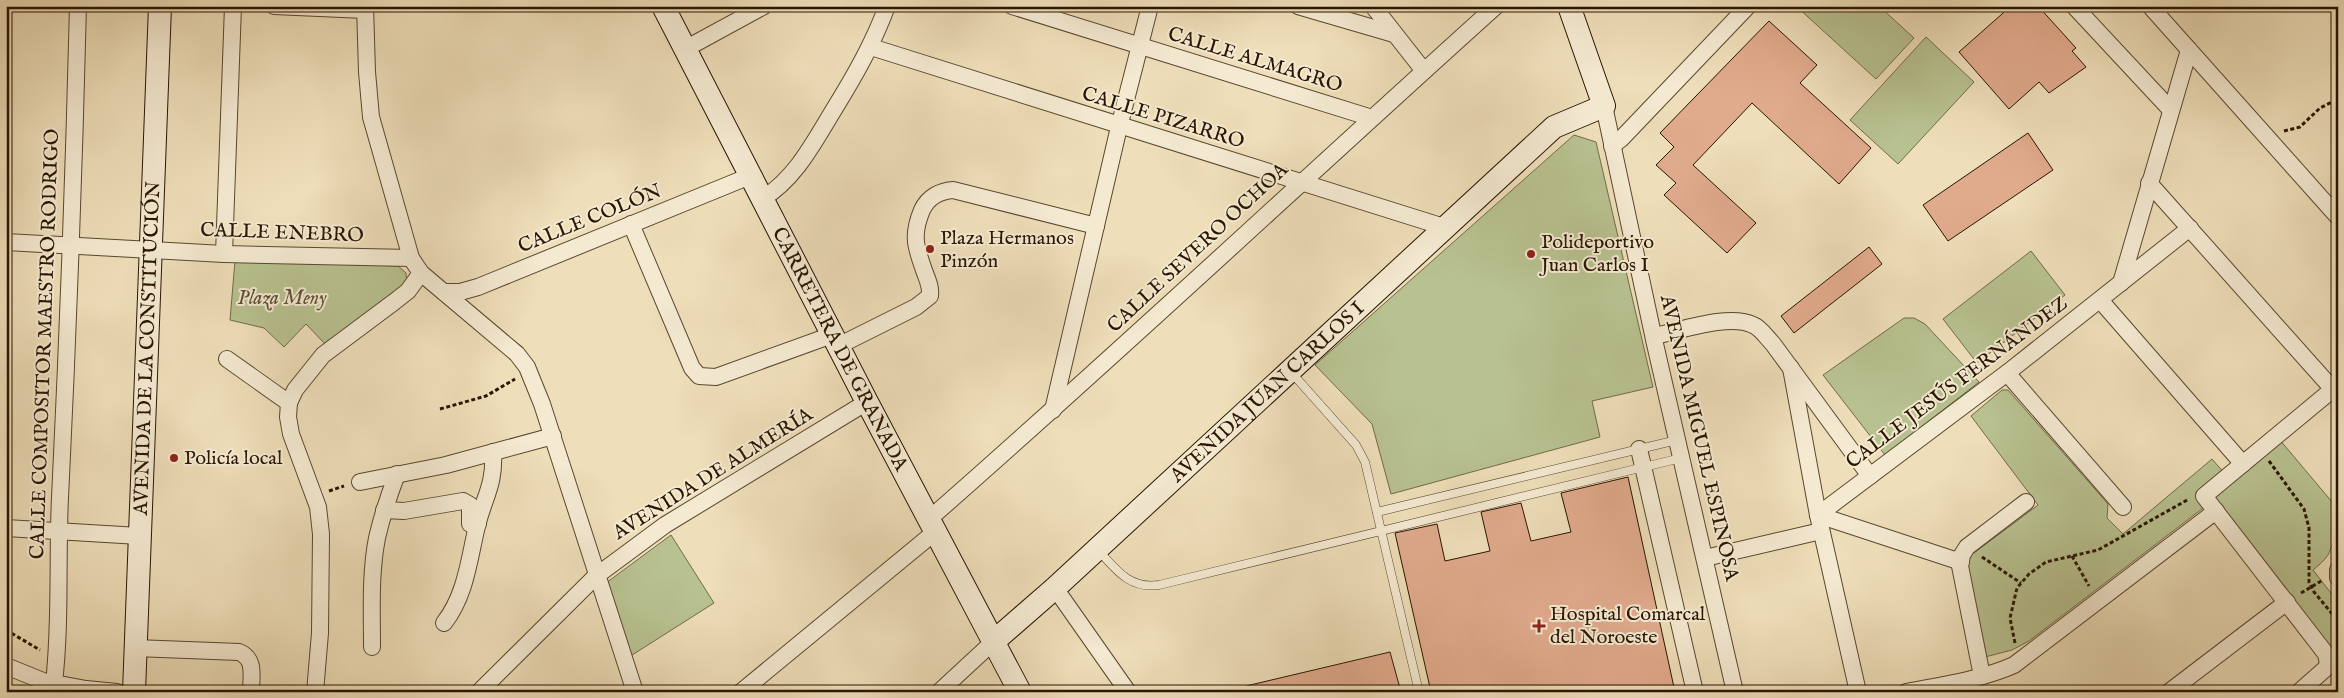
<svg xmlns="http://www.w3.org/2000/svg" width="2344" height="698" font-family="'IM FELL English',serif">
<rect width="100%" height="100%" fill="#eedeb9"/>
<filter id="stains"><feTurbulence type="fractalNoise" baseFrequency=".004" numOctaves="4"/><feColorMatrix values="0 0 0 0 .2 0 0 0 0 .09 0 0 0 0 .02 0 0 0 .5 -.17"/></filter>
<radialGradient id="worn" r=".72"><stop offset=".6" stop-color="#630" stop-opacity="0"/><stop offset="1" stop-color="#630" stop-opacity=".3"/></radialGradient>
<g fill="#b8c190" stroke="#706b48">
<path d="M 1796,6 L 1879,6 L 1914,38 L 1876,79 Z"/>
<path d="M 1926,37 L 1974,82 L 1898,164 L 1850,120 Z"/>
<path d="M 1574,135 L 1596,142 L 1653,387 L 1592,401 L 1600,437 L 1391,494 L 1372,424 L 1315,365 Z"/>
<path d="M 2031,251 L 2065,295 L 1977,363 L 1943,319 Z"/>
<path d="M 235,261 L 398,266 L 406,273 L 407,284 L 326,345 L 306,324 L 284,347 L 264,328 L 230,320 Z"/>
<path d="M 1904,318 L 1914,318 L 1925,324 L 1979,382 L 1885,455 L 1823,375 Z"/>
<path d="M 2002,390 L 2008,390 L 2108,504 L 2107,518 L 2123,534 L 2212,459 L 2225,474 L 2274,433 L 2338,509 L 2338,538 C 2331,543 2332,548 2328,555 C 2324,561 2318,566 2313,570 L 2338,602 L 2338,657 L 2215,499 L 2029,641 L 2012,650 L 1985,657 L 1967,563 L 1970,556 L 2038,505 L 1971,416 Z"/>
<path d="M 671,535 L 714,603 L 629,657 L 606,583 Z"/>
</g>
<g fill="#e0aa8c" stroke="#291500">
<path d="M 2011,6 L 2038,6 L 2076,48 L 2072,51 L 2086,67 L 2049,93 L 2039,82 L 2009,109 L 1959,52 Z"/>
<path d="M 1769,21 L 1817,65 L 1800,83 L 1871,148 L 1839,184 L 1752,103 L 1693,165 L 1756,223 L 1727,253 L 1664,195 L 1676,183 L 1656,165 L 1674,147 L 1660,133 Z"/>
<path d="M 2028,133 L 2053,170 L 1948,241 L 1923,205 Z"/>
<path d="M 1869,247 L 1882,264 L 1794,333 L 1781,316 Z"/>
<path d="M 1628,477 L 1675,692 L 1431,692 L 1395,533 L 1437,524 L 1445,561 L 1490,551 L 1481,512 L 1521,503 L 1531,541 L 1571,532 L 1561,493 Z"/>
<path d="M 1390,652 L 1401,692 L 1247,692 L 1246,686 Z"/>
</g>
<g fill="none" stroke-linecap="round" stroke-linejoin="round">
<defs>
<g id="lane">
<path d="M 1291,372 L 1356,445 L 1365,462 L 1419,692"/>
<path d="M 1377,512 L 1677,440"/>
<path d="M 1099,551 C 1117,571 1130,589 1159,585 L 1681,458"/>
</g>
<g id="street">
<path d="M 274,6 L 365,10"/>
<path d="M 365,6 L 367,72 L 371,117 L 411,258 L 421,273 L 517,354 L 527,367 L 542,404 L 635,692"/>
<path d="M 1012,6 L 1372,118"/>
<path d="M 1298,6 L 1394,34"/>
<path d="M 1373,6 L 1424,71"/>
<path d="M 2074,6 L 2170,109"/>
<path d="M 2150,6 L 2338,217"/>
<path d="M 871,47 L 1444,227"/>
<path d="M 685,49 L 764,6"/>
<path d="M 1604,106 L 1655,344 L 1735,692"/>
<path d="M 1612,146 L 1621,139 L 1748,6"/>
<path d="M 2149,183 L 2338,395"/>
<path d="M 762,199 C 795,179 813,144 833,111 C 854,77 873,44 887,6"/>
<path d="M 631,224 L 692,368 L 699,376 L 716,377 L 832,335"/>
<path d="M 6,242 L 224,254 L 411,258"/>
<path d="M 224,254 L 233,6"/>
<path d="M 2121,283 L 2189,50"/>
<path d="M 444,292 L 460,292 L 478,287 L 750,176"/>
<path d="M 2100,300 L 2243,464"/>
<path d="M 1654,336 C 1680,331 1729,313 1753,325 C 1761,328 1767,338 1773,344 L 1870,476"/>
<path d="M 838,346 L 916,307 L 930,296 C 931,287 928,281 925,273 C 916,248 911,236 922,210 C 928,197 940,191 953,190 L 1096,226"/>
<path d="M 227,359 L 289,403"/>
<path d="M 1791,368 L 1818,515 L 1858,692"/>
<path d="M 2007,373 L 2123,507"/>
<path d="M 1053,410 L 1119,127 L 1150,6"/>
<path d="M 1639,449 L 1695,692"/>
<path d="M 360,482 L 446,465 L 553,436"/>
<path d="M 384,510 L 404,511 L 463,501 L 470,505 L 470,524 L 478,524"/>
<path d="M 1818,515 L 2007,373 L 2190,228"/>
<path d="M 1818,515 L 1961,562"/>
<path d="M 928,520 C 1120,352 1306,177 1496,6"/>
<path d="M 6,528 L 139,536"/>
<path d="M 1705,558 L 1821,531"/>
<path d="M 2338,570 L 2338,578"/>
<path d="M 1055,588 L 1128,692"/>
<path d="M 444,623 C 466,595 469,559 477,526 C 484,497 495,485 493,452"/>
<path d="M 372,647 C 372,611 370,574 377,538 C 382,516 389,495 397,474"/>
<path d="M 135,648 L 239,652 C 256,659 251,676 251,692"/>
<path d="M 6,666 L 43,681 L 86,689 L 117,692"/>
<path d="M 1982,676 L 1960,566 L 1962,555 L 1967,547 L 2026,502"/>
<path d="M 54,683 C 61,622 57,560 60,498 C 68,334 74,170 78,6"/>
<path d="M 315,692 L 320,633 L 321,534 L 318,507 L 291,434 L 288,417 L 289,403 L 295,390 L 323,355 L 394,302 L 408,291 L 421,273"/>
<path d="M 479,692 L 596,576 L 665,525 L 867,402"/>
<path d="M 741,692 L 935,532"/>
<path d="M 939,692 L 993,642"/>
<path d="M 1906,692 C 1942,685 1980,680 2014,665 L 2216,511"/>
<path d="M 2169,692 L 2287,602"/>
<path d="M 2299,692 L 2325,669 L 2328,664 L 2326,654 L 2204,496 L 2338,385"/>
</g>
<g id="secondary">
<path id="s1" d="M 663,6 L 867,402 L 1020,692"/>
<path id="s2" d="M 993,642 L 1055,588 L 1554,127 L 1604,106 L 1569,6"/>
<path id="s3" d="M 134,692 L 160,6"/>
</g>
</defs>
<use href="#lane" stroke="#5a472e" stroke-width="9"/>
<use href="#street" stroke="#5a472e" stroke-width="18"/>
<use href="#secondary" stroke="#291500" stroke-width="24"/>
<g stroke="#291500" stroke-width="3" stroke-dasharray="4 2.5" stroke-linecap="butt">
<path d="M 2335,6 L 2338,14"/>
<path d="M 2284,131 L 2300,127 L 2320,108 L 2338,99"/>
<path d="M 440,409 L 486,396 L 515,379"/>
<path d="M 2269,461 L 2304,509 L 2309,528 L 2309,582 L 2314,592 L 2338,621"/>
<path d="M 329,491 L 344,486"/>
<path d="M 2072,556 L 2089,586"/>
<path d="M 1982,557 L 2021,583"/>
<path d="M 2301,593 L 2323,580"/>
<path d="M 6,630 L 40,650"/>
<path d="M 2015,643 L 2010,618 L 2017,588 L 2029,574 L 2046,562 L 2098,550 L 2189,499"/>
</g>
<use href="#lane" stroke="#f4ead2" stroke-width="8"/>
<use href="#street" stroke="#f4ead2" stroke-width="16"/>
<use href="#secondary" stroke="#f4ead2" stroke-width="22"/>
</g>
<g fill="#8f2418" stroke="#f4ead2" stroke-width="2">
<circle cx="930" cy="249" r="5"/>
<circle cx="1531" cy="254" r="5"/>
<circle cx="174" cy="458" r="5"/>
<path d="M1536.5 618.5h5v5h5v5h-5v5h-5v-5h-5v-5h5z"/>
</g>
<g text-anchor="middle" dominant-baseline="central" stroke-width="4" stroke-linejoin="round" paint-order="stroke">
<g font-size="20" fill="#291500" stroke="#f4ead2">
<text transform="translate(1255 60) rotate(17)">CALLE ALMAGRO</text>
<text transform="translate(1163 118) rotate(17)">CALLE PIZARRO</text>
<text transform="translate(590 219) rotate(-22)">CALLE COLÓN</text>
<text transform="translate(282 233) rotate(2)">CALLE ENEBRO</text>
<text transform="translate(1198 248) rotate(-43)">CALLE SEVERO OCHOA</text>
<text transform="translate(45 344) rotate(-88)">CALLE COMPOSITOR MAESTRO RODRIGO</text>
<text stroke="none"><textPath href="#s3" startOffset="344">AVENIDA DE LA CONSTITUCIÓN</textPath></text>
<text stroke="none"><textPath href="#s1" startOffset="386">CARRETERA DE GRANADA</textPath></text>
<text transform="translate(1957 383) rotate(-37)">CALLE JESÚS FERNÁNDEZ</text>
<text stroke="none"><textPath href="#s2" startOffset="371">AVENIDA JUAN CARLOS I</textPath></text>
<text transform="translate(1699 438) rotate(77)">AVENIDA MIGUEL ESPINOSA</text>
<text transform="translate(713 474) rotate(-32)">AVENIDA DE ALMERÍA</text>
</g>
<g font-size="20" fill="#291500" stroke="#f4ead2" text-anchor="start">
<text x="940" y="238">Plaza Hermanos<tspan x="940" dy="23">Pinzón</tspan></text>
<text x="1541" y="242">Polideportivo<tspan x="1541" dy="23">Juan Carlos I</tspan></text>
<text x="184" y="458">Policía local</text>
<text x="1550" y="614">Hospital Comarcal<tspan x="1550" dy="23">del Noroeste</tspan></text>
</g>
<g font-size="20" font-style="italic" fill="#5b5132" stroke="#f4ead2">
<text x="282" y="298">Plaza Meny</text>
</g>
</g>
<rect width="2344" height="698" fill="none" stroke="#eedeb9" stroke-width="25"/>
<rect x="8" y="8" width="2329" height="683" fill="none" stroke="#291500" stroke-width="2.5"/>
<rect x="12" y="12" width="2319" height="673" fill="none" stroke="#291500"/>
<rect width="100%" height="100%" filter="url(#stains)"/>
<rect width="100%" height="100%" fill="url(#worn)"/>
</svg>
